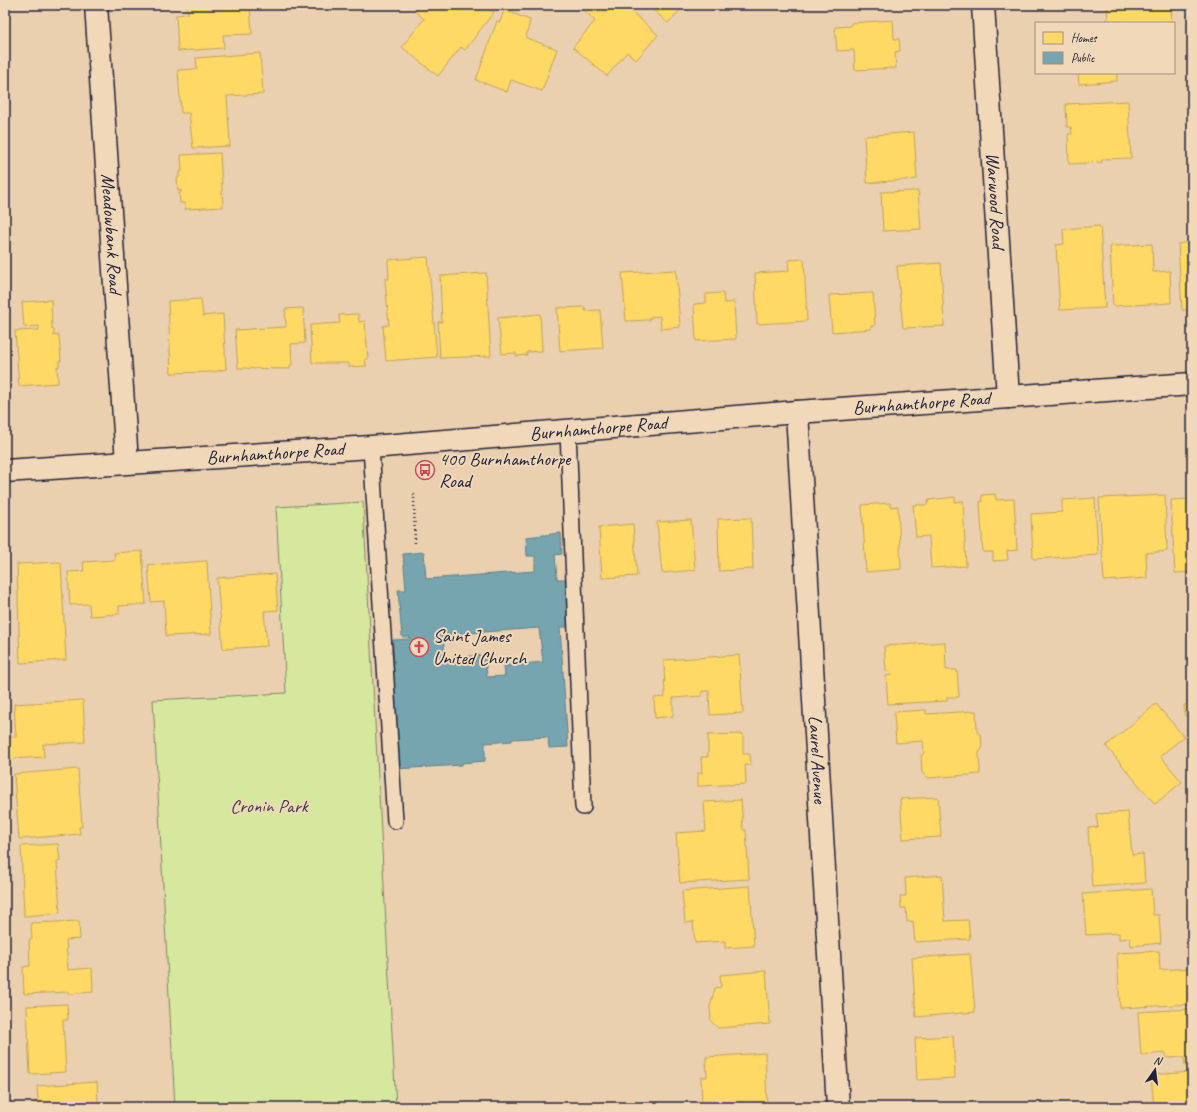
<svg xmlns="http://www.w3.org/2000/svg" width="1197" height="1112" font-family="Caveat,sans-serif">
<rect width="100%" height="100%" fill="#ead0af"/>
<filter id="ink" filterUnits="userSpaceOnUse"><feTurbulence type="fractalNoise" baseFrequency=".025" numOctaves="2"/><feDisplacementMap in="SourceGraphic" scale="8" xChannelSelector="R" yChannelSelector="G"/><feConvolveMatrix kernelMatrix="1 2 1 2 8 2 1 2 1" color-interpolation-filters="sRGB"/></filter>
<g filter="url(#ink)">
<path fill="#d5e89d" stroke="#7c856c" d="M 363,502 L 396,1107 L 175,1107 L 153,700 L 286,693 L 276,507 Z"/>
<g fill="#ffd966" stroke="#bda259">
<path d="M 187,5 L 250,5 L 252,34 L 223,35 L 224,48 L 178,51 L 176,15 L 188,14 Z"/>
<path d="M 420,5 L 485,5 L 494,12 L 465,50 L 461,47 L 438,76 L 402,47 L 424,19 L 415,11 Z"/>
<path d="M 585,5 L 624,5 L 658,35 L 636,60 L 627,52 L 607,76 L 573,47 L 595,21 L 582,8 Z"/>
<path d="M 648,5 L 685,5 L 668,23 Z"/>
<path d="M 1107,5 L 1171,5 L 1172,23 L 1115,23 L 1115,21 L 1108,22 Z"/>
<path d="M 504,10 L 530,20 L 526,38 L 557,49 L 542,91 L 511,80 L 507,92 L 476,80 L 497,21 L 500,22 Z"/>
<path d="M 893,20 L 894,39 L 899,39 L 900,51 L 895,52 L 896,68 L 855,70 L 854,50 L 837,51 L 835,27 L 851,26 L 851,23 Z"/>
<path d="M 260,53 L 263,94 L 227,96 L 230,146 L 193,148 L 189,113 L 181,113 L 178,70 L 197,69 L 196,58 Z"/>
<path d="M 1078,73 L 1117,73 L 1117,81 L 1079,84 Z"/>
<path d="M 1128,101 L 1131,158 L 1102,159 L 1102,162 L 1069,164 L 1068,134 L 1072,134 L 1071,127 L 1067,127 L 1066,104 Z"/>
<path d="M 914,132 L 917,179 L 867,183 L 864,136 Z"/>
<path d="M 220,153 L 223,207 L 185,209 L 185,203 L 180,203 L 179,193 L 181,193 L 181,190 L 178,191 L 177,178 L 179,178 L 179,172 L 182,172 L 181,155 Z"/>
<path d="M 918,191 L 921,229 L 883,231 L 881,192 Z"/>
<path d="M 1100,226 L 1105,308 L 1060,310 L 1056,245 L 1064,244 L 1063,229 Z"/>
<path d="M 1192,242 L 1192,310 L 1182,310 L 1178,244 Z"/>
<path d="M 1152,244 L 1153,272 L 1170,271 L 1171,303 L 1113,306 L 1110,246 Z"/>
<path d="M 428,257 L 437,357 L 386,361 L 383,326 L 389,325 L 385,279 L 389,279 L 388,260 Z"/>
<path d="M 804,259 L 807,321 L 757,324 L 755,273 L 789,271 L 788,260 Z"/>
<path d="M 941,263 L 944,326 L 903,328 L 897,266 Z"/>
<path d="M 676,270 L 680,327 L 661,329 L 660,316 L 650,317 L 650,320 L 626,321 L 622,273 Z"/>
<path d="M 486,273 L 491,356 L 440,358 L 438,322 L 442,322 L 440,276 Z"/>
<path d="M 723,293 L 724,303 L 734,302 L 736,339 L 696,341 L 694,304 L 706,303 L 706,294 Z"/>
<path d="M 873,293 L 875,326 L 871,326 L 871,329 L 832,332 L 829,295 Z"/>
<path d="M 201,299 L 203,316 L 223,314 L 226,369 L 213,372 L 171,373 L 168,301 Z"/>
<path d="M 51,300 L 52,329 L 54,329 L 54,336 L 59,335 L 61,361 L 59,361 L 59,367 L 57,366 L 58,383 L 19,386 L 15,331 L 39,330 L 39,326 L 24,327 L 22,302 Z"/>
<path d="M 585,307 L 585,311 L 600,310 L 603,348 L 560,351 L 557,308 Z"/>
<path d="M 303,308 L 305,343 L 291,344 L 292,365 L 290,365 L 290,369 L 238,368 L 235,330 L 286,327 L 285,309 Z"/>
<path d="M 358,314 L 359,322 L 365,321 L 368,359 L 365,359 L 366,366 L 349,367 L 349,363 L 312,363 L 310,325 L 340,323 L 339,315 Z"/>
<path d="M 540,314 L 542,351 L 527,352 L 527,355 L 516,356 L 516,353 L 502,354 L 498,318 Z"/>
<path d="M 995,494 L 996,500 L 1014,499 L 1017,550 L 1007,551 L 1008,560 L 993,561 L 993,552 L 983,552 L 980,502 L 982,502 L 982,495 Z"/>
<path d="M 1165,495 L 1167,551 L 1146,553 L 1147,578 L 1104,581 L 1099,498 Z"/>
<path d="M 955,497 L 955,502 L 963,501 L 966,566 L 931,568 L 929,536 L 916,537 L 913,505 L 927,505 L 929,500 Z"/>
<path d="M 1095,498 L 1098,555 L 1033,559 L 1031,514 L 1062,512 L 1062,500 Z"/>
<path d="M 1192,499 L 1192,572 L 1175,573 L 1171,500 Z"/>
<path d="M 890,503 L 890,507 L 898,506 L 901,569 L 866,572 L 862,505 Z"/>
<path d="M 751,518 L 753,569 L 719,571 L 718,519 Z"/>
<path d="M 691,520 L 695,570 L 662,573 L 657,522 Z"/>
<path d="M 633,524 L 637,576 L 602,578 L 599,527 Z"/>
<path d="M 142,551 L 146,604 L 119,606 L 119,614 L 90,616 L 89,604 L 70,605 L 68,572 L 84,571 L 83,562 L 115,560 L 114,553 Z"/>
<path d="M 207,561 L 211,634 L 166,636 L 164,601 L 151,602 L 148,565 Z"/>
<path d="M 61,562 L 66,660 L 20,663 L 17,564 Z"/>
<path d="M 275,574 L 278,610 L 264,611 L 267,646 L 223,649 L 217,578 Z"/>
<path d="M 945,642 L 946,670 L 957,670 L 959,697 L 947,697 L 947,701 L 888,704 L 886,676 L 891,675 L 890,671 L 886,671 L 884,646 Z"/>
<path d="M 739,655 L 743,713 L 710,715 L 709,691 L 702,691 L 702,696 L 673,698 L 673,716 L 655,718 L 654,698 L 665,697 L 664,660 Z"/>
<path d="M 1189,690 L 1192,690 L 1192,715 L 1185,716 L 1184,705 L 1191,704 Z"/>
<path d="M 83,700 L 85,742 L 43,744 L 44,757 L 10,759 L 9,737 L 16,737 L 14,704 Z"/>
<path d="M 1156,704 L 1184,737 L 1160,756 L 1182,782 L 1155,804 L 1106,746 Z"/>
<path d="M 926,710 L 926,714 L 976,711 L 977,732 L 981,735 L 982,749 L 979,752 L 980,774 L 929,778 L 922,773 L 921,756 L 924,753 L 923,741 L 896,743 L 894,712 Z"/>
<path d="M 743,734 L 743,754 L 750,754 L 751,765 L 745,765 L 746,784 L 698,786 L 698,773 L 702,773 L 701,757 L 708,757 L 708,735 Z"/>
<path d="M 78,769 L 82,827 L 79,827 L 80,834 L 19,839 L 14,774 Z"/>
<path d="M 938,797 L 941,837 L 903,839 L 900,799 Z"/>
<path d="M 741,800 L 743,830 L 746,830 L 749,879 L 680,883 L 676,833 L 706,831 L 704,802 Z"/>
<path d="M 1128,812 L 1132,855 L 1143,854 L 1145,883 L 1092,887 L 1088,828 L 1098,827 L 1096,814 Z"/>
<path d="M 58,844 L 60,860 L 57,861 L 60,913 L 24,916 L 21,846 Z"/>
<path d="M 942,875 L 945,921 L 968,920 L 970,939 L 915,942 L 913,921 L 907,922 L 906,908 L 901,908 L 900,896 L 906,896 L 905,878 Z"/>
<path d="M 750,886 L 754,946 L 725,948 L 725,941 L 695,943 L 693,922 L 685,923 L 682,891 Z"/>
<path d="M 1151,889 L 1153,915 L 1159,915 L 1161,943 L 1131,946 L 1130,938 L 1119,939 L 1119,933 L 1086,935 L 1083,894 Z"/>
<path d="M 79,921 L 80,939 L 66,940 L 68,970 L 92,968 L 93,992 L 69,994 L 69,992 L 24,994 L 23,967 L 30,966 L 29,940 L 32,939 L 31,923 Z"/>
<path d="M 1159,951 L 1160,970 L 1192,968 L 1192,1004 L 1120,1008 L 1117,953 Z"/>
<path d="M 970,954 L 975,1012 L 916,1017 L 912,958 Z"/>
<path d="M 766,971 L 770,1024 L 718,1028 L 711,1021 L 710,1007 L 715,988 L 721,987 L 720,975 Z"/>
<path d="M 67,1004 L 68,1020 L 63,1020 L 66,1072 L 30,1074 L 27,1006 Z"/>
<path d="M 1192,1009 L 1192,1066 L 1185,1066 L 1184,1057 L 1166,1058 L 1166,1053 L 1141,1055 L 1138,1012 Z"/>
<path d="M 953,1036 L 955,1078 L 917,1080 L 915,1038 Z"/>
<path d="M 765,1053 L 767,1106 L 702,1107 L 701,1077 L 707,1077 L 706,1057 Z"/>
<path d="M 1192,1072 L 1192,1107 L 1154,1107 L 1151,1075 Z"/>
<path d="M 97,1082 L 98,1107 L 35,1107 L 35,1102 L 38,1101 L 37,1086 Z"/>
</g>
<path fill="#76a5af" stroke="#5d7e8c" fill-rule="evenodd" d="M 561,533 L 562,554 L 555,555 L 557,579 L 566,579 L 569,627 L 560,627 L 568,747 L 549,748 L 548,737 L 512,739 L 512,741 L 485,743 L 485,761 L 462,763 L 462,765 L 395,769 L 388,664 L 394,664 L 393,640 L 410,639 L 410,637 L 402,637 L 398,590 L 406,590 L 403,554 L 424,552 L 426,579 L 535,571 L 535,556 L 527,556 L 526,537 ZM 539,628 L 543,662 L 504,666 L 505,676 L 487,677 L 485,655 L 445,658 L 443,635 Z"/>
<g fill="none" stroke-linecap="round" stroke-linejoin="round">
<defs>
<g id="lane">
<path d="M 568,431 L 583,807"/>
<path d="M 371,447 L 395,821"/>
</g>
<g id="street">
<path id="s1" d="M 96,5 L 127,462"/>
<path id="s2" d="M 983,5 L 1008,397"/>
<path id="s3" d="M 797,412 L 838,1107"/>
</g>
<g id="secondary">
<path id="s4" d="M 5,471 L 371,447 L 797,412 L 1192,384"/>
</g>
</defs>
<use href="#lane" stroke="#22223b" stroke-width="18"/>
<use href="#street" stroke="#22223b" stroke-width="25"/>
<use href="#secondary" stroke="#22223b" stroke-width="25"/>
<path stroke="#22223b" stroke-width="2.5" stroke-dasharray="1 3" stroke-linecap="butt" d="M 414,494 L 415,546"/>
<use href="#lane" stroke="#f1d8b9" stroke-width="15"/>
<use href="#street" stroke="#f1d8b9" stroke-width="22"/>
<use href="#secondary" stroke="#f1d8b9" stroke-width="22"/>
</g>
</g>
<defs>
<symbol id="bus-ring" viewBox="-11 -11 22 22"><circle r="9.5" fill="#f1d8b9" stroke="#d1495b" stroke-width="1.5"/><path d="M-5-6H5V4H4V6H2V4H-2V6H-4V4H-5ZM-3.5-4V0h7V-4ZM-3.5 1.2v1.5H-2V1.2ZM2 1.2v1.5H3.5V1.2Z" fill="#d1495b"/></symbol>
<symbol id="church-ring" viewBox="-11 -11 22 22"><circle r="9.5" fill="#f1d8b9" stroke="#d1495b" stroke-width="1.5"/><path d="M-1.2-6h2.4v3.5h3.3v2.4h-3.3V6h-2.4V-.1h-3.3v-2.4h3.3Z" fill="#d1495b"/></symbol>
</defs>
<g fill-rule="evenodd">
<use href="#bus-ring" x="414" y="459" width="22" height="22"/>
<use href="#church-ring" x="408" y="636" width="22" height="22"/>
</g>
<g text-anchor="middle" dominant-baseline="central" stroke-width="4" stroke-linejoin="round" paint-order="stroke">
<g font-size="19" fill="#22223b" stroke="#f1d8b9">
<text stroke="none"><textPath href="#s2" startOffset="196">Warwood Road</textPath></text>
<text stroke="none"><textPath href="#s1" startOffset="229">Meadowbank Road</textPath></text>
<text stroke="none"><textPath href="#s4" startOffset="919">Burnhamthorpe Road</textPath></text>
<text stroke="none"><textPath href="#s4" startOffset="595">Burnhamthorpe Road</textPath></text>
<text stroke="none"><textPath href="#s4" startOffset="271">Burnhamthorpe Road</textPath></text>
<text stroke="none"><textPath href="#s3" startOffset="348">Laurel Avenue</textPath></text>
</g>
<g font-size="19" fill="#22223b" stroke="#f1d8b9" text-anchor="start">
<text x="439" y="459">400 Burnhamthorpe<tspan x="439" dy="22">Road</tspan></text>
<text x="433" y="636">Saint James<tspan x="433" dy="22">United Church</tspan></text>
</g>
<g font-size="19" fill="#3d404a" stroke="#f1d8b9">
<text x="269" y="806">Cronin Park</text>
</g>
</g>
<rect width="1197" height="1112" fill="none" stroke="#f1d8b9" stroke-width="20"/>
<rect x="10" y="10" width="1177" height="1092" fill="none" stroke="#22223b" stroke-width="1.5" filter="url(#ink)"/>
<rect x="1035" y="22" width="140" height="52" fill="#f1d8b9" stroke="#9e8f87"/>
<rect x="1043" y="32" width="20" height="12" fill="#ffd966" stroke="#9e8f87"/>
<text x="1071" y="42" font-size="12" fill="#22223b">Homes</text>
<rect x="1043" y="52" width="20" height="12" fill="#76a5af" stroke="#9e8f87"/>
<text x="1071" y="62" font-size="12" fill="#22223b">Public</text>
<g transform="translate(1155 1070) rotate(14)" stroke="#f1d8b9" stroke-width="3" paint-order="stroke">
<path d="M0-3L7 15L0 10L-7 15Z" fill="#22223b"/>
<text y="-6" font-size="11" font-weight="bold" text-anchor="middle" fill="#22223b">N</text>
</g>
</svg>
